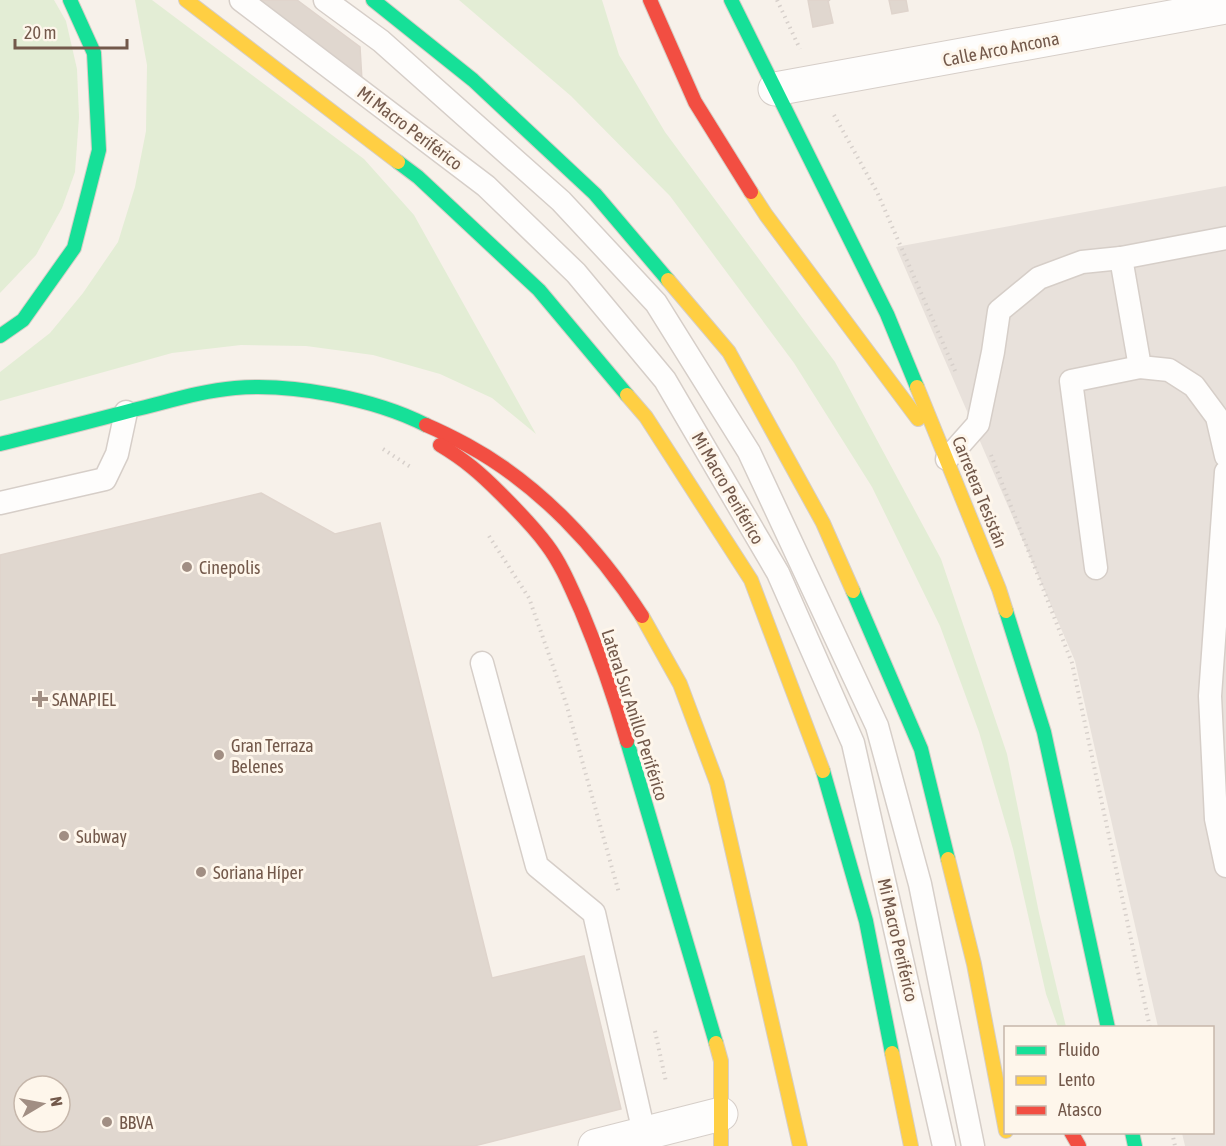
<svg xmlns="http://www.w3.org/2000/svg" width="1226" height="1146" font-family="'Asap Condensed',sans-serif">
<rect width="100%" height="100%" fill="#f7f1ea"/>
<path fill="#e8e1db" d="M 1226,186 L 1226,1146 L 1185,1146 L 1182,1133 L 1212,1132 L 1212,1028 L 1158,1027 L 1075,661 L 896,247 Z"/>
<g fill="#e3edd5">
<path d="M 0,0 L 54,0 L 66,21 L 77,69 L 79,117 L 75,172 L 62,208 L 36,255 L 0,293 Z"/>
<path d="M 135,0 L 152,0 L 364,159 L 414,215 L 536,434 L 492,398 L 440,374 L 373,355 L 306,346 L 241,345 L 172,353 L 0,401 L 0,372 L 50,333 L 83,293 L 118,242 L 135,187 L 146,131 L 147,65 Z"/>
<path d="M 459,0 L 602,0 L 619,55 L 665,132 L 835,362 L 941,559 L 1007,754 L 1039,913 L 1066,1027 L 1058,1027 L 1046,994 L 1013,849 L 979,732 L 940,626 L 872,487 L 794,363 L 670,196 L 571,96 Z"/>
</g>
<g fill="#e0d7cf" stroke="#dfd4cc" stroke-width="1.5" fill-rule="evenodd">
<path d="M 252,0 L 297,0 L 360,47 L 362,81 Z"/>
<path d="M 808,0 L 830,0 L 828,1 L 833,23 L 813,27 Z"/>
<path d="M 889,0 L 906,0 L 908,11 L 892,14 Z"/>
<path d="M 261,493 L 335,534 L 380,523 L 492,978 L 584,956 L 621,1109 L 474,1146 L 0,1146 L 0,555 ZM 24,1086 L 60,1086 L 60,1122 L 24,1122 Z"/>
</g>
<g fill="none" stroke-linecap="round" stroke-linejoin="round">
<defs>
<g id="lane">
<path d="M 241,0 L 486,186 L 576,273 L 665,380 L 778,573 L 853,743 L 944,1146"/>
<path d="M 325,0 L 381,41 L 561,201 L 656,303 L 749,452 L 877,726 L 920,884 L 973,1146"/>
<path d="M 1121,258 L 1140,367 L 1169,370 L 1194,386 L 1217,417 L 1226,456"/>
<path d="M 947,459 L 978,424 L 993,352 L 999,311 L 1039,278 L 1082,262 L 1121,258 L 1226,238"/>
<path d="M 1226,472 L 1210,696 L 1216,819 L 1226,866"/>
<path d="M 0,503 L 105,479 L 117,454 L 126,412"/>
<path d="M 1096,568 L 1071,381 L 1140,367"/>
<path d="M 482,663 L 537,866 L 594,913 L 647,1146"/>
</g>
<g id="street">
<path d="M 775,89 L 1226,7"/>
<path d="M 595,1146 L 721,1114"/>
</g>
<g id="fast">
<path d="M 373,0 L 473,80 L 595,194 L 668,280"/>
<path d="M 731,0 L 887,314 L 917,387"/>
<path d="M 398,162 L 418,177 L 539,290 L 627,395"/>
<path d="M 0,336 L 23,320 L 74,248 L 99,150 L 94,53 L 70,0"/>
<path d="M 0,444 C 44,433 89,422 133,410 C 167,402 200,391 235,388 C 293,383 375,399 426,425"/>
<path d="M 853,591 L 921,749 L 948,859"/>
<path d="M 1006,611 L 1044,732 L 1108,1028"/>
<path d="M 627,741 L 716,1043"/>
<path d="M 823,771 L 866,921 L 892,1053"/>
<path d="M 1132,1132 L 1135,1146"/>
</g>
<g id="slow">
<path d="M 186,0 L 398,162"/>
<path d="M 751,192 L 766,215 L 918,419"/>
<path d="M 668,280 L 729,352 L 823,523 L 853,591"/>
<path d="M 917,387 L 999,589 L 1006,611"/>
<path d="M 627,395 L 646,417 L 751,580 L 823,771"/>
<path d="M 642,616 L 680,684 L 717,783 L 800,1146"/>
<path d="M 948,859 L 974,964 L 1006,1131"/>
<path d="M 716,1043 L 721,1061 L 721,1146"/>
<path d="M 892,1053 L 911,1146"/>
</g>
<g id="jam">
<path d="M 650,0 L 695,102 L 751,192"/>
<path d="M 426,425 C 440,431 454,438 467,445 C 539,484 598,548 642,616"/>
<path d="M 440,445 C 465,460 480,473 501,494 C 517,510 533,526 547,545 C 562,565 571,588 581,610 C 599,653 614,696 627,741"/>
<path d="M 1071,1132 L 1079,1146"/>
</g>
</defs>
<use href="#lane" stroke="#d6cec8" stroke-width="25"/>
<use href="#street" stroke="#d6cec8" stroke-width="35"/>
<use href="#fast" stroke="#d6cec6" stroke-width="16"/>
<use href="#slow" stroke="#d6cec6" stroke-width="16"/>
<use href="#jam" stroke="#d6cec6" stroke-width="16"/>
<g stroke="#d7d0cb" stroke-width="4" stroke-dasharray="1.5 4.5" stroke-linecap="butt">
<path d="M 777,0 L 800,49"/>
<path d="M 834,115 L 877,192 L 956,373"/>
<path d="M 383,449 L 412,468"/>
<path d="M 991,455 L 1072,663 L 1150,1028"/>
<path d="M 489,536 L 529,598 L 566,703 L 619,893"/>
<path d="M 655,1031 L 666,1082"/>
<path d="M 1172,1132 L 1175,1146"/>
</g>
<use href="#lane" stroke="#fefdfc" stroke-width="22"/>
<use href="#street" stroke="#fefdfc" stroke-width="33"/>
<use href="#fast" stroke="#16e098" stroke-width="14"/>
<use href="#slow" stroke="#ffcf43" stroke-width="14"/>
<use href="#jam" stroke="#f24e42" stroke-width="14"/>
</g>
<g fill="#a18e83" stroke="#fef6eb" stroke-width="2">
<circle cx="187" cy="567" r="6"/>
<path d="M37 690h6v6h6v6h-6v6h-6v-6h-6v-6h6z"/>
<circle cx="219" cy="755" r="6"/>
<circle cx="64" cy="836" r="6"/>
<circle cx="201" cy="872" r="6"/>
<circle cx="107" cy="1122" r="6"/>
</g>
<g text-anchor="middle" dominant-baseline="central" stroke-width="6" stroke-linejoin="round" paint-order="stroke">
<g font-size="18" fill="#73594b" stroke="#fef6eb">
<text transform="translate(1001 49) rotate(-11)">Calle Arco Ancona</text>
<text transform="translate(410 128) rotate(37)">Mi Macro Periférico</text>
<text transform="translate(728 488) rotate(60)">Mi Macro Periférico</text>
<text transform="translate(980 492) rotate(68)">Carretera Tesistán</text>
<text transform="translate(635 715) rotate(72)">Lateral Sur Anillo Periférico</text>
<text transform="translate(898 940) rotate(77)">Mi Macro Periférico</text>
</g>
<g font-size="18" fill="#73594b" stroke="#fef6eb" text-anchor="start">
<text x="199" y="567">Cinepolis</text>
<text x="52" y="699">SANAPIEL</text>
<text x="231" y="745">Gran Terraza<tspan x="231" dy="21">Belenes</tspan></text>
<text x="76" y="836">Subway</text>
<text x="213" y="872">Soriana Híper</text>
<text x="119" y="1122">BBVA</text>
</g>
</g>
<rect x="1004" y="1026" width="210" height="108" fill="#fef6eb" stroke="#c6b7ab" stroke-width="1.5"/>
<rect x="1016" y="1046" width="30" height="9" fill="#16e098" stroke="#c6b7ab" stroke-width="1.5"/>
<text x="1058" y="1056" font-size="18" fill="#73594b">Fluido</text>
<rect x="1016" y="1076" width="30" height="9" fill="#ffcf43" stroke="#c6b7ab" stroke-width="1.5"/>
<text x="1058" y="1086" font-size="18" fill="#73594b">Lento</text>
<rect x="1016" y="1106" width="30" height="9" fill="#f24e42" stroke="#c6b7ab" stroke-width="1.5"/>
<text x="1058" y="1116" font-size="18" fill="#73594b">Atasco</text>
<g transform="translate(42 1104) rotate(80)"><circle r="28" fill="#fef6eb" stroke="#c6b7ab" stroke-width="1.5"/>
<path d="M0-4.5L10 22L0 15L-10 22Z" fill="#a18e83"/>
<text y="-9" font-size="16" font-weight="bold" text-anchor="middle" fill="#73594b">N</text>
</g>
<path d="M15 39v9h112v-9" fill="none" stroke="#73594b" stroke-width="3"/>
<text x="24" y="39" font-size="18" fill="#73594b" stroke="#fef6eb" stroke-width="4.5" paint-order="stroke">20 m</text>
</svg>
